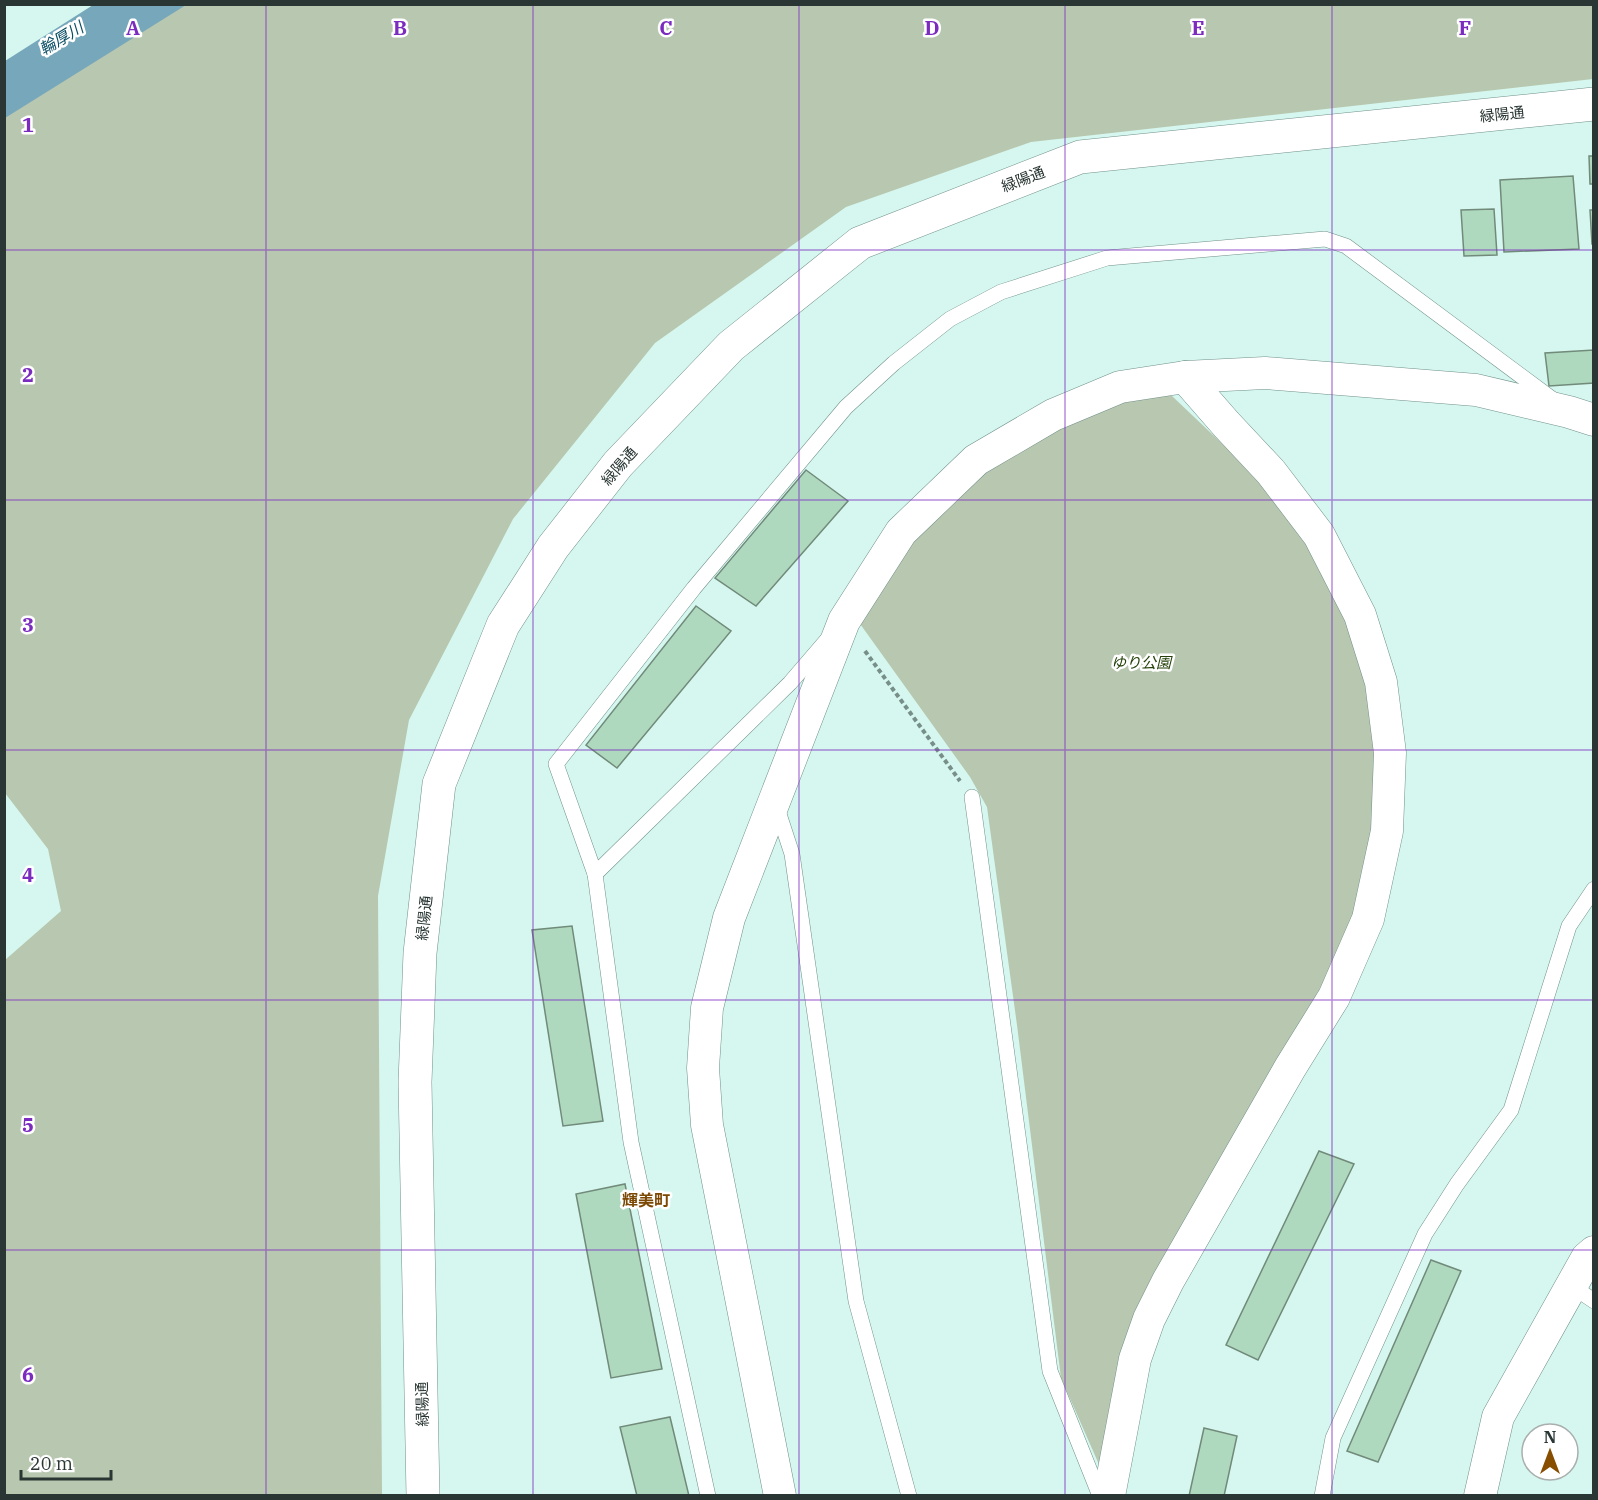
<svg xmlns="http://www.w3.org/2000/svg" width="1598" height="1500" font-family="'IBM Plex Serif','Noto Sans JP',serif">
<rect width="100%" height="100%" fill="#d5f7ef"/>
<g fill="#b8c7af">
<path d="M 155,5 L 1593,5 L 1593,79 L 1031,142 L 846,207 L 655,343 L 513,519 L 409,720 L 378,896 L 382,1495 L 5,1495 L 5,960 L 61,911 L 48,849 L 5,793 L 5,100 Z"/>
<path d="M 1157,390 L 1172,396 L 1252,472 L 1319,556 L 1348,620 L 1366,679 L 1376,745 L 1374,831 L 1360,900 L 1339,955 L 1154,1280 L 1101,1469 L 1061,1378 L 1017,1025 L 987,807 L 970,777 L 858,621 L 904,546 L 974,481 L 1022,446 L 1091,413 Z"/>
</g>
<path fill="#77a7bb" d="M 93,5 L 186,5 L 5,118 L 5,61 Z"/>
<g fill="#aed9be" stroke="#718a7a" stroke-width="1.5">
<path d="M 1589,156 L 1594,156 L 1594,184 L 1590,184 Z"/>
<path d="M 1573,176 L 1579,249 L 1504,252 L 1500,180 Z"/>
<path d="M 1494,209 L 1497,255 L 1464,256 L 1461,210 Z"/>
<path d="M 1590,210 L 1594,210 L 1594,244 L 1592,244 Z"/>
<path d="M 1594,350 L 1594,383 L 1549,386 L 1545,353 Z"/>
<path d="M 806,470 L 848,501 L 756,606 L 715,578 Z"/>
<path d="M 696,606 L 731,631 L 617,768 L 586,745 Z"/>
<path d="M 572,926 L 603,1121 L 563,1126 L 532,930 Z"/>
<path d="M 1319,1151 L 1354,1164 L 1258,1360 L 1226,1345 Z"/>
<path d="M 625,1184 L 662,1369 L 611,1378 L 576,1194 Z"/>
<path d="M 1431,1260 L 1461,1271 L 1378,1462 L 1347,1451 Z"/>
<path d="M 670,1417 L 689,1496 L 637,1496 L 620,1427 Z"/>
<path d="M 1204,1428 L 1237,1436 L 1224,1496 L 1189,1496 Z"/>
</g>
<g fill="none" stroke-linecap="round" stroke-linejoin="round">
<defs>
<g id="lane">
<path d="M 827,640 L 790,683 L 595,874 L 556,764 L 694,588 L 846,407 L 894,363 L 950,319 L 1001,292 L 1107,258 L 1325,239 L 1346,246 L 1552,399"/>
<path d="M 972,797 L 1050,1371 L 1100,1496"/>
<path d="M 776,805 L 792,854 L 856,1301 L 909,1496"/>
<path d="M 595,874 L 631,1142 L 708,1496"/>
<path d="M 1572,1286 L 1594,1301"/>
<path d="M 1322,1496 L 1333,1438 L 1425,1234 L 1457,1184 L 1511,1110 L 1569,926 L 1594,889"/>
</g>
<g id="street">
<path d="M 780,1496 L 707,1125 L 703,1068 L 707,1008 L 729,918 L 844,621 L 901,532 L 976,460 L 1053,415 L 1120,387 L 1185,377 L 1265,373 L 1476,390 L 1569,412 L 1594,420"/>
<path d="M 1109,1496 L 1135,1359 L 1149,1319 L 1168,1281 L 1290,1068 L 1334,997 L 1368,919 L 1387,831 L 1390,753 L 1381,682 L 1360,615 L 1319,535 L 1271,472 L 1226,424 L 1185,377"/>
<path d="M 1480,1496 L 1498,1417 L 1587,1258 L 1594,1252"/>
</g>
<path id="secondary" d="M 423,1496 L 415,1082 L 420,953 L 439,784 L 503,625 L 553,547 L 618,464 L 731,346 L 860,243 L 1080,157 L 1594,104"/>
</defs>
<use href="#lane" stroke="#71918a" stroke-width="16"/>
<use href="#street" stroke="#71918a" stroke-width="33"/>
<use href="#secondary" stroke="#71918a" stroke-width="34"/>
<path stroke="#788f89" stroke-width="4" stroke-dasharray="4.5 3" stroke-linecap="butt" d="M 865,651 L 960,781"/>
<use href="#lane" stroke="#fff" stroke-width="15"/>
<use href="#street" stroke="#fff" stroke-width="32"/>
<use href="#secondary" stroke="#fff" stroke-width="33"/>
</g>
<path fill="none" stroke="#7b2cbf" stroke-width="1.5" stroke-opacity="0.55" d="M 266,4 L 266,1496M 533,4 L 533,1496M 799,4 L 799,1496M 1065,4 L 1065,1496M 1332,4 L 1332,1496M 4,250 L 1594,250M 4,500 L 1594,500M 4,750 L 1594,750M 4,1000 L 1594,1000M 4,1250 L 1594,1250"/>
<g text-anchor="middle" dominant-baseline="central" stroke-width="5" stroke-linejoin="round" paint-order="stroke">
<g font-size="15" fill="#293633" stroke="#fff">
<text transform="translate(1502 114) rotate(-6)">緑陽通</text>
<text transform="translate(1023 179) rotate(-21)">緑陽通</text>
<text transform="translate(619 466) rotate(-49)">緑陽通</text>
<text transform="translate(424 918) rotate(-84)">緑陽通</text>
<text transform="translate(422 1404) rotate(-91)">緑陽通</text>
</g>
<g font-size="15" font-style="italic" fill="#234108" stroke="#fff">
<text x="1141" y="662">ゆり公園</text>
</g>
<g font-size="16" font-style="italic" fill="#094d63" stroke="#fff">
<text transform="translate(61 38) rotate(-31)">輪厚川</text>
</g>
<g font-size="16" font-weight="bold" fill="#7c4905" stroke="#fff">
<text x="646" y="1200">輝美町</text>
</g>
</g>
<g font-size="20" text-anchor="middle" font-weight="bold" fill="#7b2cbf" stroke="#fff" stroke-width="5" stroke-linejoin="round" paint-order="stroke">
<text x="133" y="35">A</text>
<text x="400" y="35">B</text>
<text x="666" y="35">C</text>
<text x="932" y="35">D</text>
<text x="1198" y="35">E</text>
<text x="1465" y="35">F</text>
<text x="28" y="132">1</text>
<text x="28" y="382">2</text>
<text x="28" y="632">3</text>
<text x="28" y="882">4</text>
<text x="28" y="1132">5</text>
<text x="28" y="1382">6</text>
</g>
<rect width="1598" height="1500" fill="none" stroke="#293633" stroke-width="12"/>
<g transform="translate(1550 1452)"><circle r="28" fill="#ffffff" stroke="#a9afad" stroke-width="1.5"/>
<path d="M0-4.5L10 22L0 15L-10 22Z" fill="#874e00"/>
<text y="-9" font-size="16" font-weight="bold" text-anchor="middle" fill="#293633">N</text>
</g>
<path d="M21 1470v9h90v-9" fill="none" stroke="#293633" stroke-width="3"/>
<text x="30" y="1470" font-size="18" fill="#293633" stroke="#ffffff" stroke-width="4.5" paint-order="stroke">20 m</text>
</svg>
